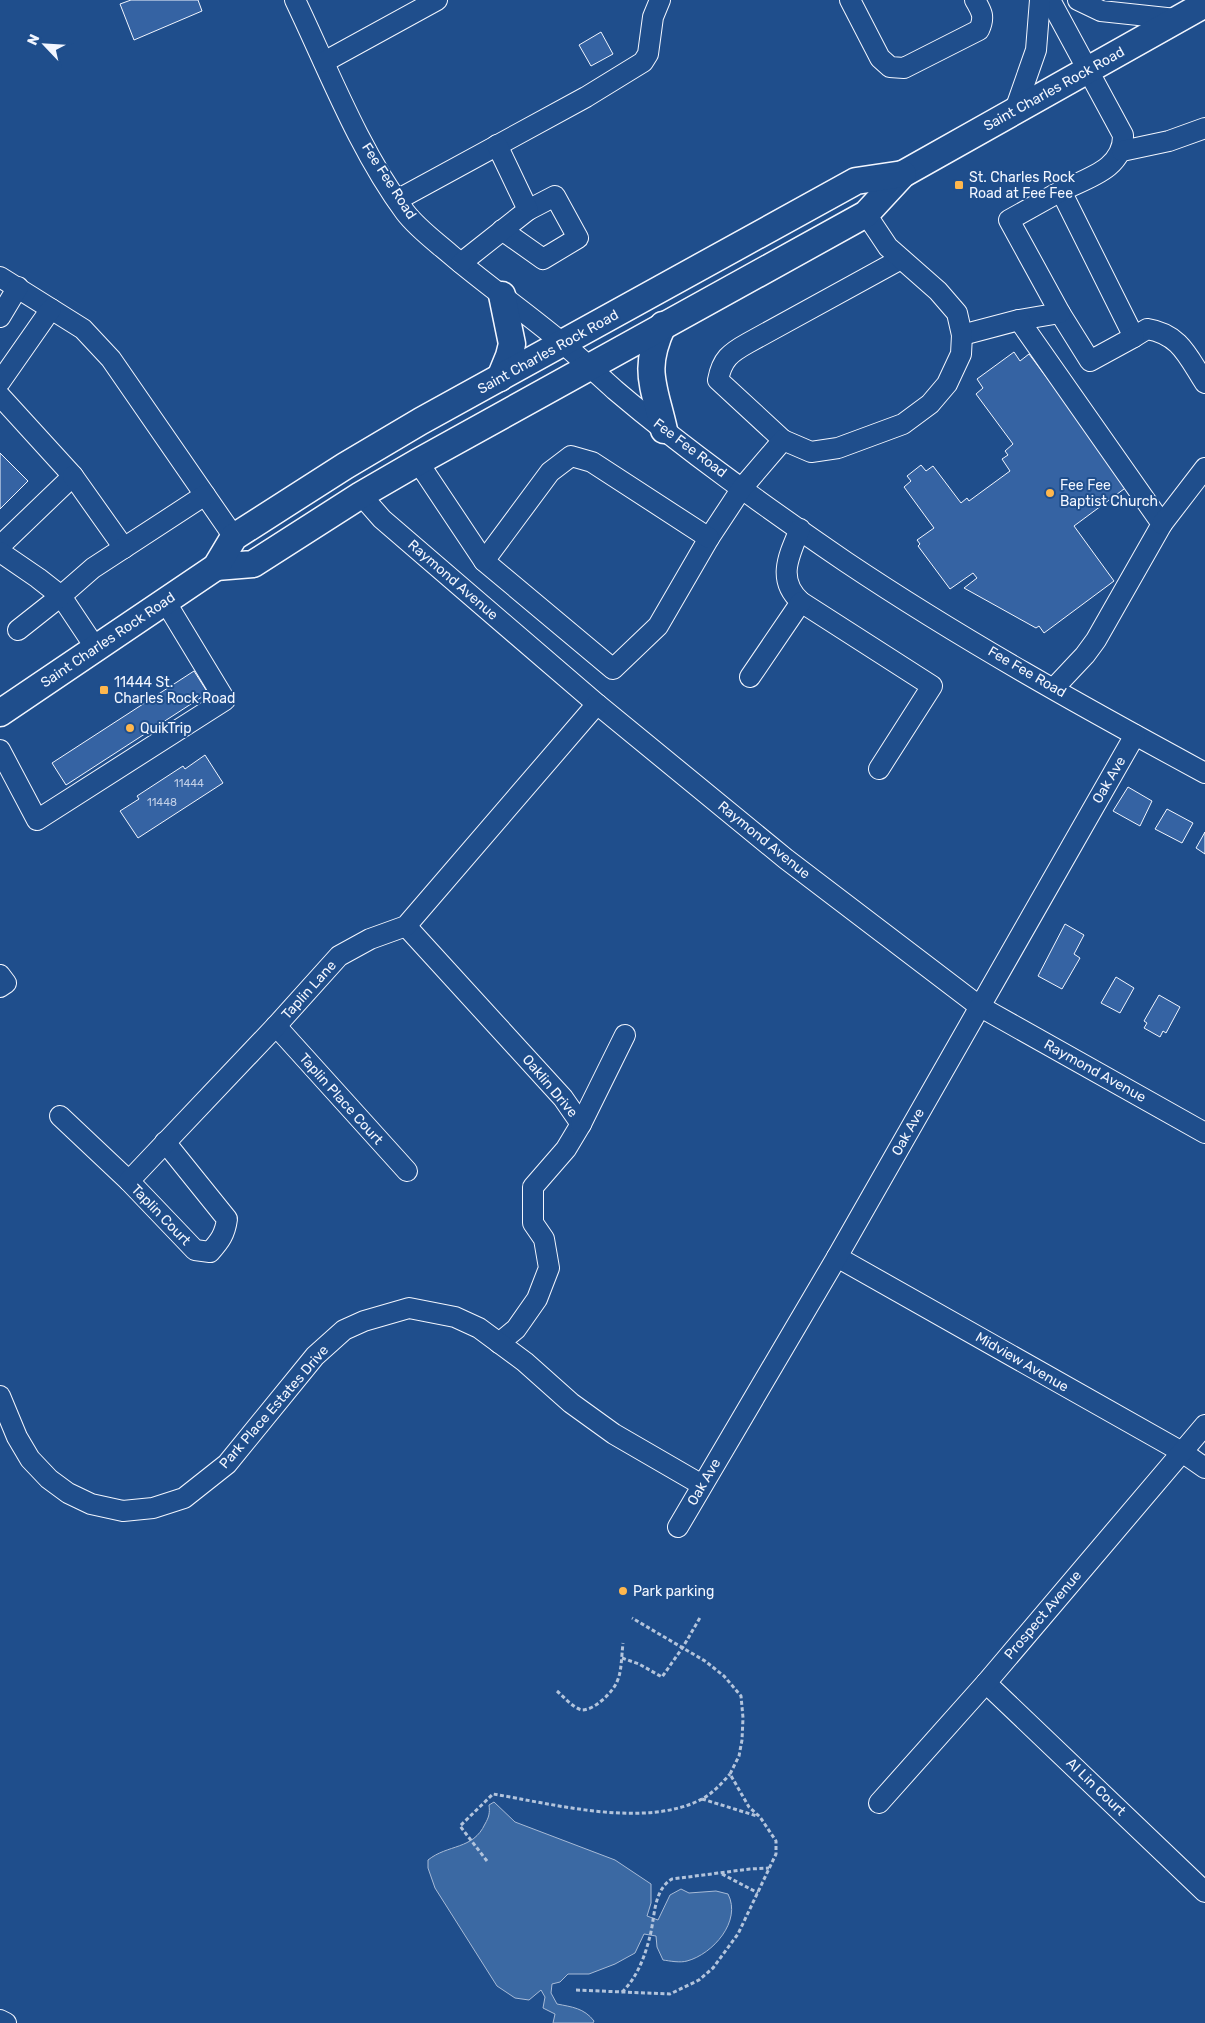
<svg xmlns="http://www.w3.org/2000/svg" width="1205" height="2023" font-family="Rubik,sans-serif">
<rect width="100%" height="100%" fill="#1f4e8c"/>
<path fill="#3b69a3" stroke="#a8bbd7" d="M 494,1802 L 515,1822 L 615,1860 L 651,1884 L 651,1903 L 647,1916 L 658,1920 L 670,1895 L 681,1889 L 689,1893 L 716,1891 L 728,1894 C 742,1921 713,1954 687,1961 C 680,1963 670,1961 663,1960 L 657,1947 L 656,1936 L 644,1934 L 635,1953 L 615,1964 L 589,1974 L 568,1974 L 560,1982 L 552,1984 L 551,1993 L 557,2004 C 572,2007 584,2008 594,2021 L 593,2023 L 553,2023 L 555,2014 L 543,2008 L 545,1997 L 541,1990 L 529,2000 L 515,1998 L 497,1986 L 435,1888 L 428,1868 L 428,1860 C 448,1844 473,1850 485,1824 C 489,1817 490,1813 489,1805 Z"/>
<g fill="#3563a3" stroke="#f2f6ff">
<path d="M 131,0 L 198,0 L 202,11 L 134,40 L 120,4 Z"/>
<path d="M 601,32 L 613,54 L 591,66 L 579,45 Z"/>
<path d="M 1014,352 L 1020,361 L 1029,354 L 1128,486 L 1074,526 L 1114,581 L 1044,633 L 1039,626 L 1036,628 L 964,588 L 977,578 L 973,573 L 950,589 L 918,546 L 920,544 L 917,540 L 934,528 L 904,487 L 911,481 L 907,476 L 921,465 L 926,471 L 933,466 L 961,503 L 967,498 L 969,501 L 1010,471 L 1002,459 L 1008,455 L 1005,451 L 1013,444 L 976,394 L 983,388 L 977,379 Z"/>
<path d="M 0,453 L 28,481 L 0,509 Z"/>
<path d="M 194,671 L 208,693 L 66,785 L 52,763 Z"/>
<path d="M 205,755 L 223,783 L 138,838 L 120,811 L 139,799 L 137,796 L 183,766 L 185,769 Z"/>
<path d="M 1128,787 L 1152,801 L 1140,826 L 1113,811 Z"/>
<path d="M 1167,809 L 1193,823 L 1182,843 L 1155,829 Z"/>
<path d="M 1205,832 L 1205,854 L 1196,848 Z"/>
<path d="M 1065,924 L 1084,935 L 1074,954 L 1080,958 L 1062,989 L 1038,976 Z"/>
<path d="M 1116,977 L 1134,988 L 1120,1013 L 1101,1003 Z"/>
<path d="M 1159,995 L 1180,1007 L 1166,1033 L 1163,1031 L 1160,1037 L 1144,1028 L 1147,1023 L 1144,1021 Z"/>
</g>
<g fill="none" stroke-linecap="round" stroke-linejoin="round">
<defs>
<g id="minor">
<path d="M 295,0 C 328,69 359,150 405,212 C 417,228 435,241 450,254 C 485,284 524,311 560,341 C 579,357 597,374 615,390 C 688,452 767,508 846,562 C 961,639 1083,707 1205,773"/>
<path d="M 850,0 L 880,58 L 890,67 L 904,68 L 979,30 C 985,17 982,12 975,0"/>
<path d="M 1050,0 L 1123,135 C 1124,169 1087,178 1061,191 L 1134,337 L 1147,329 C 1180,334 1188,357 1205,383"/>
<path d="M 1078,0 L 1101,11 L 1176,19"/>
<path d="M 324,62 L 437,0"/>
<path d="M 1015,110 L 1036,50 L 1040,0"/>
<path d="M 1122,151 L 1169,141 L 1205,128"/>
<path d="M 397,200 L 586,97 L 643,62 L 648,54 L 653,17 L 660,0"/>
<path d="M 502,230 L 543,259 L 578,238 L 555,196 L 528,210"/>
<path d="M 461,263 L 528,210 L 497,145"/>
<path d="M 0,277 L 83,329 L 111,359 L 234,537"/>
<path d="M 1060,313 L 1090,361 L 1134,337"/>
<path d="M 0,317 L 18,287"/>
<path d="M 1019,320 L 1060,313 L 1009,220 L 1061,191"/>
<path d="M 962,335 L 1019,320 L 1162,524 L 1096,640 L 1085,655 L 1054,688"/>
<path d="M 0,382 L 51,309"/>
<path d="M 0,396 L 73,476 L 0,546"/>
<path d="M 783,440 L 718,380 C 722,359 730,353 748,343 L 901,259"/>
<path d="M 418,462 L 484,561 L 613,669 L 658,626 L 709,538 L 742,488 L 783,440 L 811,452 L 838,448 L 903,424 L 930,404 L 947,384 L 961,354 L 962,335 L 957,313 L 938,291 L 888,247 L 866,214"/>
<path d="M 73,476 L 124,548"/>
<path d="M 361,495 L 382,519 L 597,704 L 786,859 L 979,1006 L 1205,1133"/>
<path d="M 1162,524 L 1205,468"/>
<path d="M 800,529 C 789,555 776,580 801,602 L 932,686 L 879,769"/>
<path d="M 0,552 L 38,578 L 61,596 L 95,647"/>
<path d="M 484,561 L 550,472 L 571,456 L 592,462 L 709,538"/>
<path d="M 18,630 L 61,596 L 93,568 L 205,495"/>
<path d="M 750,677 L 801,602"/>
<path d="M 0,750 L 37,820 L 225,700 L 165,601"/>
<path d="M 406,926 L 563,1098 L 581,1124 L 566,1149 L 533,1187 L 533,1223 L 544,1239 L 549,1268 L 537,1299 L 516,1329 L 499,1343"/>
<path d="M 0,975 L 6,983 L 0,987"/>
<path d="M 276,1026 L 407,1171"/>
<path d="M 60,1116 L 129,1181 L 195,1250 L 210,1252 C 220,1241 225,1234 227,1219 L 165,1142"/>
<path d="M 581,1124 L 625,1035"/>
<path d="M 129,1181 L 276,1026 L 339,956 L 370,939 L 406,926 L 597,704"/>
<path d="M 837,1257 L 1182,1452 L 1205,1468"/>
<path d="M 0,1396 L 17,1437 L 30,1459 L 49,1479 L 68,1493 L 91,1504 L 123,1511 L 153,1508 L 184,1498 L 227,1464 L 315,1356 L 344,1330 L 364,1321 L 409,1308 L 455,1317 L 479,1328 L 525,1362 L 571,1403 L 614,1434 L 702,1485"/>
<path d="M 678,1527 L 837,1257 L 1135,735"/>
<path d="M 986,1683 L 1205,1892"/>
<path d="M 879,1803 L 986,1683 L 1205,1425"/>
<path d="M 0,2020 L 6,2023"/>
</g>
<g id="major">
<path d="M 663,325 C 642,370 654,385 664,430"/>
<path d="M 500,378 L 509,356 L 512,344 L 502,295"/>
<path d="M 216,567 L 253,564 L 361,495 L 418,462 L 866,214 L 903,174 L 1205,4"/>
<path d="M 0,713 L 216,567 L 234,537 L 345,466 L 421,421 L 856,181 L 903,174"/>
</g>
</defs>
<use href="#minor" stroke="#f2f6ff" stroke-width="22"/>
<use href="#major" stroke="#f2f6ff" stroke-width="29"/>
<g stroke="#b3c4dc" stroke-width="3" stroke-dasharray="4 2.5" stroke-linecap="butt">
<path d="M 622,1658 L 639,1664 L 662,1677 L 683,1647 L 701,1616"/>
<path d="M 557,1691 C 564,1697 573,1708 582,1710 C 588,1710 595,1706 600,1702 C 623,1683 620,1672 623,1643"/>
<path d="M 702,1799 L 757,1816"/>
<path d="M 487,1861 L 460,1826 L 493,1794 C 554,1804 645,1829 702,1799 C 713,1793 722,1783 730,1774"/>
<path d="M 722,1874 L 758,1893"/>
<path d="M 576,1990 L 670,1994 L 699,1980 L 713,1968 L 738,1934 L 776,1854 L 776,1841 L 760,1817 L 749,1807 L 730,1774 L 739,1756 L 742,1740 L 743,1718 L 741,1696 L 724,1676 L 705,1661 L 632,1618"/>
<path d="M 622,1992 C 637,1978 645,1956 650,1936 C 655,1918 653,1890 672,1879 L 750,1869 L 769,1868"/>
</g>
<use href="#minor" stroke="#1f4e8c" stroke-width="20"/>
<use href="#major" stroke="#1f4e8c" stroke-width="26"/>
</g>
<g fill="#ffb74d" stroke="#1f4e8c" stroke-width="2">
<rect x="954" y="180" width="10" height="10" rx="2.5"/>
<circle cx="1050" cy="493" r="5"/>
<rect x="99" y="685" width="10" height="10" rx="2.5"/>
<circle cx="130" cy="728" r="5"/>
<circle cx="623" cy="1591" r="5"/>
</g>
<g text-anchor="middle" dominant-baseline="central" stroke-width="4" stroke-linejoin="round" paint-order="stroke">
<g font-size="11" fill="#c3d1e8">
<text x="189" y="783">11444</text>
<text x="162" y="802">11448</text>
</g>
<g font-size="14" fill="#f2f6ff" stroke="#1f4e8c">
<text transform="translate(1054 89) rotate(-29)">Saint Charles Rock Road</text>
<text transform="translate(389 181) rotate(57)">Fee Fee Road</text>
<text transform="translate(548 352) rotate(-29)">Saint Charles Rock Road</text>
<text transform="translate(690 448) rotate(37)">Fee Fee Road</text>
<text transform="translate(453 580) rotate(41)">Raymond Avenue</text>
<text transform="translate(108 640) rotate(-34)">Saint Charles Rock Road</text>
<text transform="translate(1027 672) rotate(30)">Fee Fee Road</text>
<text transform="translate(1109 780) rotate(-60)">Oak Ave</text>
<text transform="translate(764 840) rotate(39)">Raymond Avenue</text>
<text transform="translate(309 990) rotate(-48)">Taplin Lane</text>
<text transform="translate(1095 1071) rotate(29)">Raymond Avenue</text>
<text transform="translate(550 1086) rotate(50)">Oaklin Drive</text>
<text transform="translate(341 1099) rotate(48)">Taplin Place Court</text>
<text transform="translate(908 1132) rotate(-61)">Oak Ave</text>
<text transform="translate(161 1215) rotate(46)">Taplin Court</text>
<text transform="translate(1022 1362) rotate(30)">Midview Avenue</text>
<text transform="translate(274 1407) rotate(-49)">Park Place Estates Drive</text>
<text transform="translate(704 1482) rotate(-60)">Oak Ave</text>
<text transform="translate(1043 1615) rotate(-50)">Prospect Avenue</text>
<text transform="translate(1096 1787) rotate(44)">Al Lin Court</text>
</g>
<g font-size="14" fill="#f2f6ff" stroke="#1f4e8c" text-anchor="start">
<text x="969" y="177">St. Charles Rock<tspan x="969" dy="16">Road at Fee Fee</tspan></text>
<text x="1060" y="485">Fee Fee<tspan x="1060" dy="16">Baptist Church</tspan></text>
<text x="114" y="682">11444 St.<tspan x="114" dy="16">Charles Rock Road</tspan></text>
<text x="140" y="728">QuikTrip</text>
<text x="633" y="1591">Park parking</text>
</g>
</g>
<g transform="translate(45 45) rotate(295)" stroke="#1f4e8c" stroke-width="4" paint-order="stroke">
<path d="M0-4L9 19L0 12L-9 19Z" fill="#f2f6ff"/>
<text y="-8" font-size="14" font-weight="bold" text-anchor="middle" fill="#f2f6ff">N</text>
</g>
</svg>
